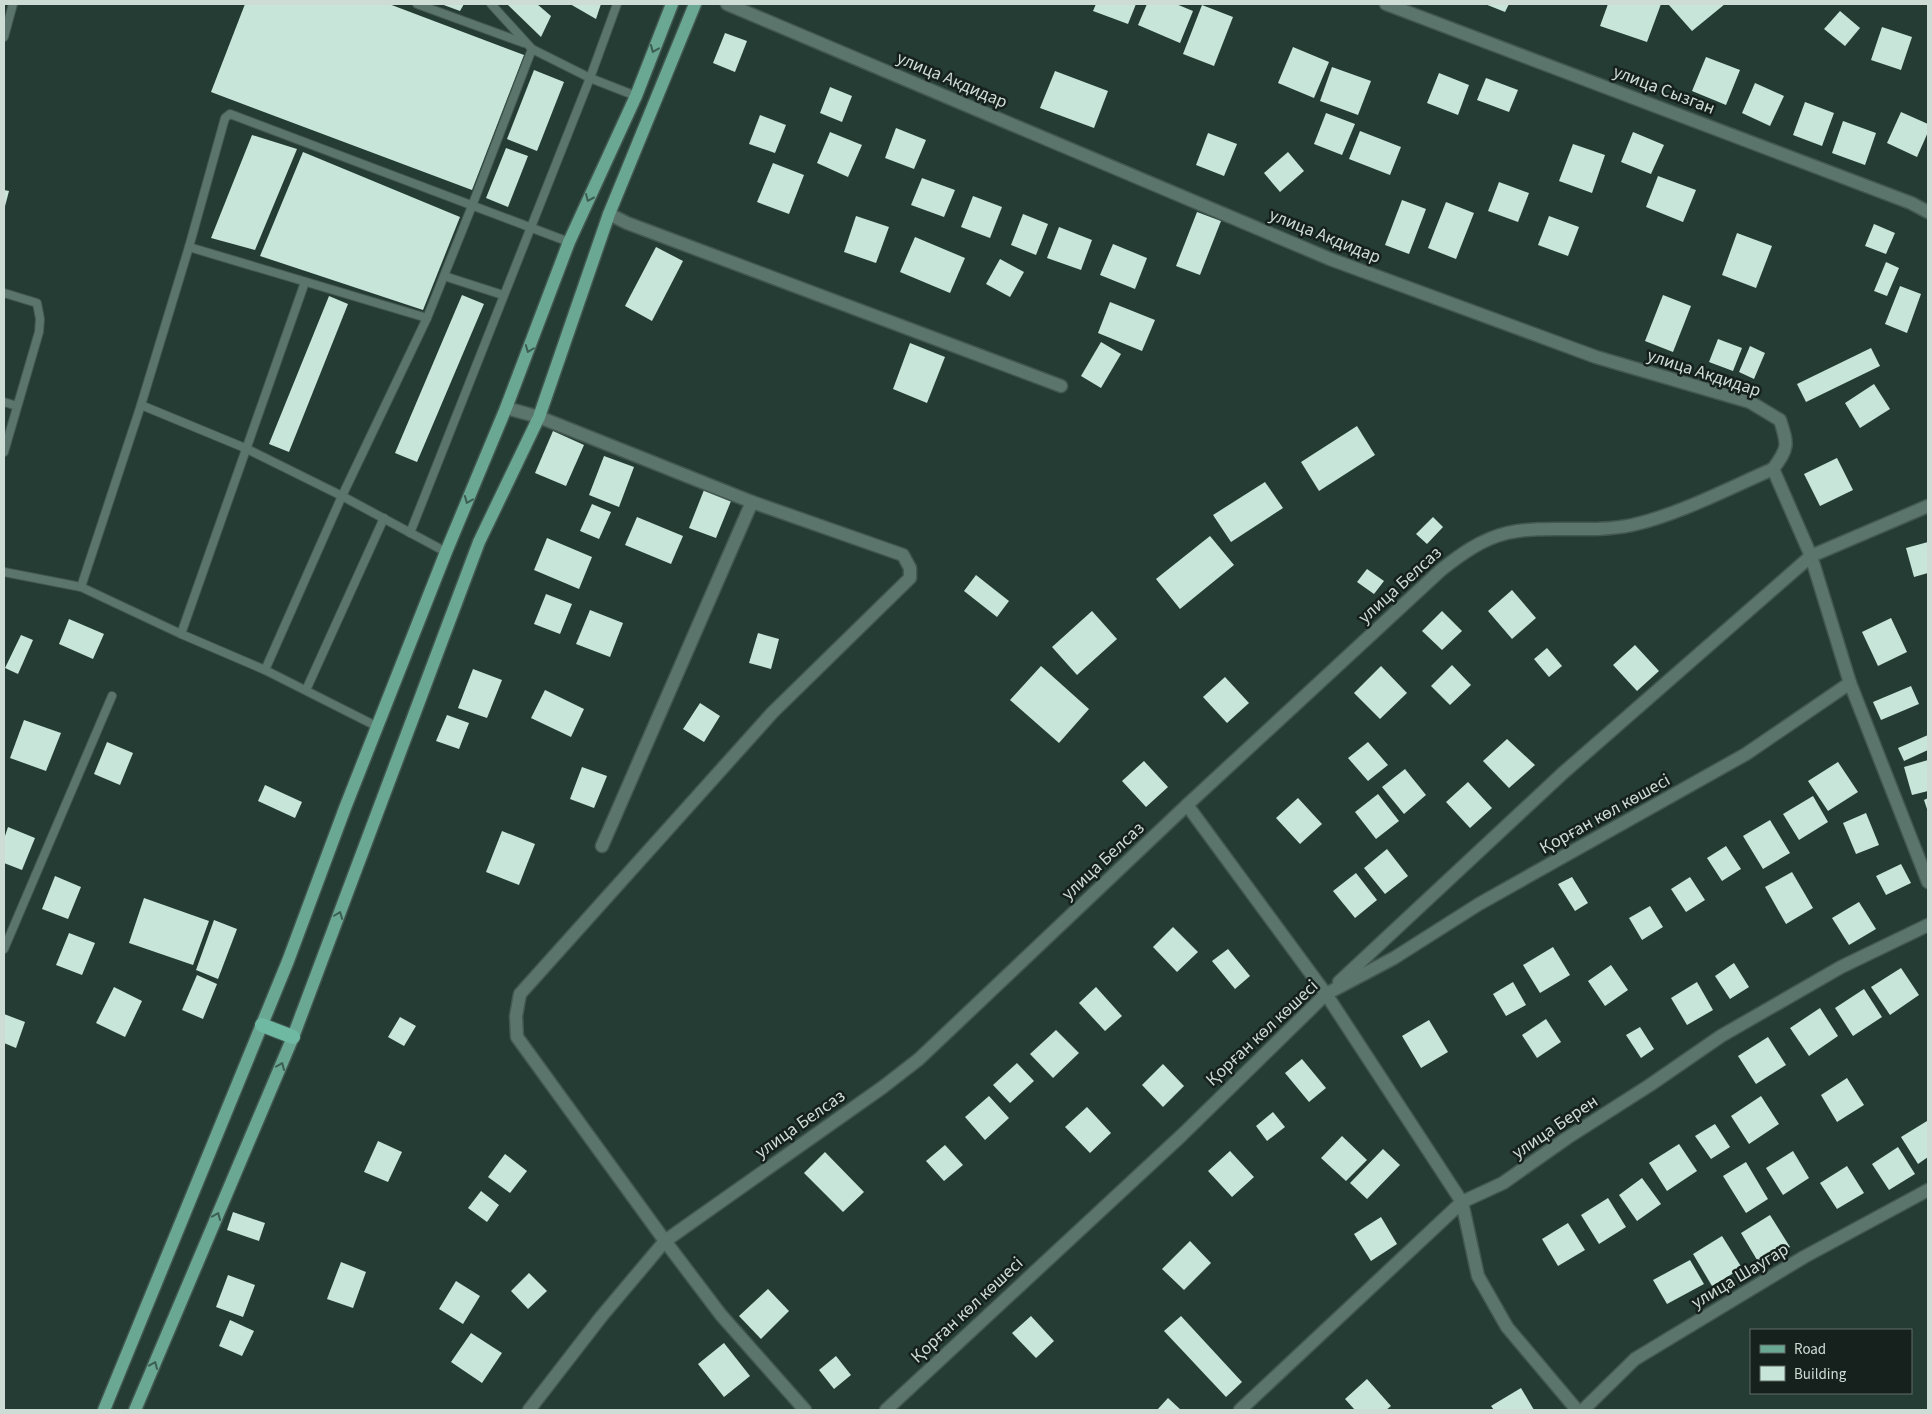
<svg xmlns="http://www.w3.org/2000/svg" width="1932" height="1414" font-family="'Source Sans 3',sans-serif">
<rect width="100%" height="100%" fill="#243c34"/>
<g fill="#c8e5da">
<path d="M 245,4 L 389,4 L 524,55 L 472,190 L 211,92 Z"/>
<path d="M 441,4 L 464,4 L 460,11 Z"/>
<path d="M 507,4 L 537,4 L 551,16 L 541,37 Z"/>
<path d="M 570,4 L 601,4 L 596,19 Z"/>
<path d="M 1096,4 L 1136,4 L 1128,24 L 1093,11 Z"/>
<path d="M 1147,4 L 1176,4 L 1193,11 L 1180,43 L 1138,25 Z"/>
<path d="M 1485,4 L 1509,4 L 1505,12 Z"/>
<path d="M 1608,4 L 1661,4 L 1647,42 L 1600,26 Z"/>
<path d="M 1668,4 L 1725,4 L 1692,31 Z"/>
<path d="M 1202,5 L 1233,17 L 1214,66 L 1183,54 Z"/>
<path d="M 1840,11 L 1860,28 L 1845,46 L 1824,29 Z"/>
<path d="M 1882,27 L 1912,37 L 1901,70 L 1871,60 Z"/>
<path d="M 725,33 L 747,41 L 735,72 L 713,63 Z"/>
<path d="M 1293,47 L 1329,62 L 1314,98 L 1278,83 Z"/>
<path d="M 1706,57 L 1740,70 L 1726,105 L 1692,91 Z"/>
<path d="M 1332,67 L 1371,81 L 1358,115 L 1320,101 Z"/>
<path d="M 534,70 L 564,82 L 537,151 L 507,139 Z"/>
<path d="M 1055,71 L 1108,91 L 1094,128 L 1040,108 Z"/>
<path d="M 1439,73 L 1469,85 L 1458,115 L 1427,103 Z"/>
<path d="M 1486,78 L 1518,90 L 1509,112 L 1477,100 Z"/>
<path d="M 1755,83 L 1784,96 L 1770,126 L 1742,113 Z"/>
<path d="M 830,87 L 852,96 L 842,122 L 820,113 Z"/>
<path d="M 1805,102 L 1834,113 L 1822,146 L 1793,135 Z"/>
<path d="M 1901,112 L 1928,124 L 1928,132 L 1917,157 L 1887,143 Z"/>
<path d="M 1326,113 L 1355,124 L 1342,155 L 1314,144 Z"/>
<path d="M 760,115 L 786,125 L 775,153 L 749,144 Z"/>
<path d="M 1843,121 L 1876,133 L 1865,165 L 1832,153 Z"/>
<path d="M 896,128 L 926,140 L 914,169 L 885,158 Z"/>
<path d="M 1360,131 L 1401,147 L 1390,175 L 1349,159 Z"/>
<path d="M 830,132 L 862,145 L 848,177 L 817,163 Z"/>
<path d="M 1633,132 L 1664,145 L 1651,174 L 1621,162 Z"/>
<path d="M 1208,133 L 1237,144 L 1224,176 L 1196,165 Z"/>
<path d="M 252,135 L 297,149 L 255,250 L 211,238 Z"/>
<path d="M 1573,144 L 1605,155 L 1592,193 L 1559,181 Z"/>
<path d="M 506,148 L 528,156 L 508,207 L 486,198 Z"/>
<path d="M 303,152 L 460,217 L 423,310 L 260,256 Z"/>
<path d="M 1288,152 L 1304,171 L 1280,192 L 1264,173 Z"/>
<path d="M 773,163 L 804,175 L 789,214 L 757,202 Z"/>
<path d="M 1658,176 L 1696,190 L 1683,222 L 1646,207 Z"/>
<path d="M 922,178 L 955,190 L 944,217 L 911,205 Z"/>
<path d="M 1499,182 L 1529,193 L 1518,222 L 1488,211 Z"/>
<path d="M 4,190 L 9,191 L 4,210 Z"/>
<path d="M 973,196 L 1002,207 L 990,238 L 961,227 Z"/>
<path d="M 1402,200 L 1426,209 L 1409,254 L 1385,245 Z"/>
<path d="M 1446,202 L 1474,213 L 1456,259 L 1428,248 Z"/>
<path d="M 1197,212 L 1221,221 L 1200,275 L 1176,266 Z"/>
<path d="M 1023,214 L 1048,224 L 1036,255 L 1011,245 Z"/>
<path d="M 856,216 L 889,227 L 876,263 L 844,252 Z"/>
<path d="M 1549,216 L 1579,227 L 1568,256 L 1538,245 Z"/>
<path d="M 1874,224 L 1895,233 L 1886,254 L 1865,246 Z"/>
<path d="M 1059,227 L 1092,240 L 1081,270 L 1047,258 Z"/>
<path d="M 1737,233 L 1772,246 L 1756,288 L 1722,275 Z"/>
<path d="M 915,237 L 965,258 L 950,293 L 900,272 Z"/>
<path d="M 1113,244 L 1147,258 L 1135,289 L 1100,275 Z"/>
<path d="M 656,247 L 683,261 L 652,321 L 625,306 Z"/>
<path d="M 1000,259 L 1024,272 L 1010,297 L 986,284 Z"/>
<path d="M 1886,262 L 1899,268 L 1887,296 L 1874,291 Z"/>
<path d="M 1900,286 L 1921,294 L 1907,333 L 1885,324 Z"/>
<path d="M 462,295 L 484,304 L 417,462 L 395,453 Z"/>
<path d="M 1663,295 L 1691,306 L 1673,352 L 1645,341 Z"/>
<path d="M 329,296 L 348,304 L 289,452 L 269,444 Z"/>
<path d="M 1110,302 L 1155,320 L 1142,351 L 1098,333 Z"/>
<path d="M 1718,339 L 1742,348 L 1733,371 L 1709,362 Z"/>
<path d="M 1101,342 L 1121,354 L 1101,388 L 1081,376 Z"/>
<path d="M 910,343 L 945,357 L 927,403 L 893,389 Z"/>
<path d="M 1750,346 L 1765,353 L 1754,379 L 1739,372 Z"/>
<path d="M 1871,348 L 1880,366 L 1806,402 L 1797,384 Z"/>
<path d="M 1874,384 L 1890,409 L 1860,428 L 1845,403 Z"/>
<path d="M 1357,426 L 1375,455 L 1319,491 L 1301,462 Z"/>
<path d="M 553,431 L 584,445 L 566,486 L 535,473 Z"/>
<path d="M 604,456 L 634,467 L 619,507 L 589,495 Z"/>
<path d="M 1837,458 L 1853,490 L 1820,506 L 1804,474 Z"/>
<path d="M 1265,482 L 1283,508 L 1231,542 L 1213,515 Z"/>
<path d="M 704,490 L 731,501 L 716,538 L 689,528 Z"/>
<path d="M 592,504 L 611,512 L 599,539 L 580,531 Z"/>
<path d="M 637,517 L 683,536 L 671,564 L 625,545 Z"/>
<path d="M 1433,517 L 1443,527 L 1427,544 L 1416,534 Z"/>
<path d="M 1210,536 L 1234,565 L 1180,609 L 1156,579 Z"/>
<path d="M 547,538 L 592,557 L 579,589 L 534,570 Z"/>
<path d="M 1928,542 L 1928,573 L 1914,577 L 1906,548 Z"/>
<path d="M 1367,569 L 1384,581 L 1374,594 L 1357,582 Z"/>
<path d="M 976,575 L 1009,601 L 997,617 L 964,591 Z"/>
<path d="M 1512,590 L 1536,618 L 1512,639 L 1488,611 Z"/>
<path d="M 546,594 L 572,604 L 560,634 L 534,624 Z"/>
<path d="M 590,610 L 623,623 L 610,657 L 576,644 Z"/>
<path d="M 1092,611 L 1117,639 L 1077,675 L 1052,647 Z"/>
<path d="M 1442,611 L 1462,631 L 1442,650 L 1422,631 Z"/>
<path d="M 1891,618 L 1907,652 L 1878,666 L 1862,632 Z"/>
<path d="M 69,619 L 104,634 L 93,659 L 59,644 Z"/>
<path d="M 758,633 L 779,639 L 771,669 L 749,663 Z"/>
<path d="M 21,635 L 33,640 L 18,674 L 5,668 Z"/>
<path d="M 1635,645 L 1659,671 L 1637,691 L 1613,665 Z"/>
<path d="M 1547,648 L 1562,666 L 1549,677 L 1534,659 Z"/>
<path d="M 1452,665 L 1471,685 L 1450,705 L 1431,686 Z"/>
<path d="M 1041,666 L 1089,709 L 1059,743 L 1010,700 Z"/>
<path d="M 1381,666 L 1407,693 L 1380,719 L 1354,693 Z"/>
<path d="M 473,669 L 502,680 L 487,718 L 458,708 Z"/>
<path d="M 1225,677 L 1249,703 L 1227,723 L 1203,697 Z"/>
<path d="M 1911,686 L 1919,704 L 1881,720 L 1873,702 Z"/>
<path d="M 545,690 L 584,709 L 571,737 L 531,718 Z"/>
<path d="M 700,703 L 720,716 L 704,742 L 683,729 Z"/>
<path d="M 447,715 L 469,723 L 459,749 L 436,741 Z"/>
<path d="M 24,720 L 61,733 L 46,771 L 10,758 Z"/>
<path d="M 1928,735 L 1928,750 L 1904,761 L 1898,748 Z"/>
<path d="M 1507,739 L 1535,765 L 1509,788 L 1483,761 Z"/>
<path d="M 107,742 L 133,753 L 120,785 L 94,774 Z"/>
<path d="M 1368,742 L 1388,765 L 1368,781 L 1348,758 Z"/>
<path d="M 1928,760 L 1928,791 L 1912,795 L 1904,767 Z"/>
<path d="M 1144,761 L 1168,787 L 1146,807 L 1122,781 Z"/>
<path d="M 1838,762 L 1858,792 L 1828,811 L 1808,781 Z"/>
<path d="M 582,767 L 607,776 L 594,808 L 570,799 Z"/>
<path d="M 1405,769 L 1426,795 L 1404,814 L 1382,787 Z"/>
<path d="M 1468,782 L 1492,808 L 1470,828 L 1446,802 Z"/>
<path d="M 265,785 L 302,802 L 295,818 L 258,801 Z"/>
<path d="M 1378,794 L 1399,821 L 1376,839 L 1355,812 Z"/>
<path d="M 1813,796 L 1828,822 L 1799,840 L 1783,814 Z"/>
<path d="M 1298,798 L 1322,824 L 1300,844 L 1276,818 Z"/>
<path d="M 1928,798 L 1928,812 L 1924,800 Z"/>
<path d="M 1866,813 L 1879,845 L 1856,854 L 1843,823 Z"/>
<path d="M 1770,820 L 1790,853 L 1763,869 L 1743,836 Z"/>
<path d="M 8,827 L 35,838 L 22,870 L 4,863 L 4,839 Z"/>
<path d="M 502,831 L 535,844 L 519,885 L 486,872 Z"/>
<path d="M 1726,846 L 1741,869 L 1722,881 L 1707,858 Z"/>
<path d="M 1387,849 L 1408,876 L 1385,894 L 1364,868 Z"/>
<path d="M 1901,864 L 1911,883 L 1886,895 L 1876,876 Z"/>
<path d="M 1792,872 L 1813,908 L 1786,924 L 1765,887 Z"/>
<path d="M 1356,873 L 1377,900 L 1355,918 L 1333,891 Z"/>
<path d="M 55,876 L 81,887 L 68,919 L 42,909 Z"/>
<path d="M 1572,877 L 1588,903 L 1575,911 L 1558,884 Z"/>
<path d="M 1690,877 L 1705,900 L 1686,912 L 1671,889 Z"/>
<path d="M 144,898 L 209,921 L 193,965 L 129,943 Z"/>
<path d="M 1859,902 L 1876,929 L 1849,945 L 1832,918 Z"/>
<path d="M 1650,906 L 1663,927 L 1642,940 L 1629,918 Z"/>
<path d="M 214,920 L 237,929 L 218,979 L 196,970 Z"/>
<path d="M 1173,927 L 1198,952 L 1177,972 L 1153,947 Z"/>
<path d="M 69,933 L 95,943 L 82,975 L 56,965 Z"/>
<path d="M 1553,947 L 1570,975 L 1540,993 L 1523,965 Z"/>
<path d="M 1228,949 L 1250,976 L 1235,989 L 1212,961 Z"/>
<path d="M 1734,963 L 1749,987 L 1730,999 L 1715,976 Z"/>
<path d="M 1611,965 L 1628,990 L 1605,1006 L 1588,981 Z"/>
<path d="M 1901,968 L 1919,995 L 1890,1015 L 1871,987 Z"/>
<path d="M 197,975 L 217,984 L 203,1019 L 182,1010 Z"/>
<path d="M 1513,982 L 1526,1005 L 1506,1016 L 1493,994 Z"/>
<path d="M 1697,982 L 1713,1010 L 1687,1025 L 1671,998 Z"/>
<path d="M 114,987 L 142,1001 L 125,1037 L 96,1023 Z"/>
<path d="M 1096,987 L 1122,1016 L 1105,1031 L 1079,1003 Z"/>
<path d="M 1864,989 L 1882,1017 L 1853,1036 L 1835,1008 Z"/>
<path d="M 1820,1008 L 1838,1036 L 1809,1056 L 1790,1028 Z"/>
<path d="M 4,1014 L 25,1022 L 16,1048 L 4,1043 Z"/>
<path d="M 400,1017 L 416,1026 L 404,1046 L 388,1037 Z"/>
<path d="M 1546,1019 L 1561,1042 L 1537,1058 L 1522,1035 Z"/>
<path d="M 1429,1020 L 1448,1052 L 1421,1068 L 1402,1036 Z"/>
<path d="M 1640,1027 L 1654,1049 L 1641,1058 L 1626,1035 Z"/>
<path d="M 1056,1030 L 1079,1053 L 1053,1078 L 1030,1054 Z"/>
<path d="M 1768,1037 L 1786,1065 L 1756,1084 L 1738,1056 Z"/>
<path d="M 1302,1059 L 1326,1088 L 1309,1102 L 1285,1073 Z"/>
<path d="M 1017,1063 L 1034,1081 L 1010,1103 L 993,1085 Z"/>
<path d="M 1163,1064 L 1184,1086 L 1163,1107 L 1142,1085 Z"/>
<path d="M 1847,1078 L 1864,1105 L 1837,1122 L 1821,1095 Z"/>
<path d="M 989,1096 L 1009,1118 L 985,1140 L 965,1117 Z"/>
<path d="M 1761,1096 L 1779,1124 L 1749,1144 L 1731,1116 Z"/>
<path d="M 1087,1107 L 1111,1133 L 1090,1153 L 1065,1127 Z"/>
<path d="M 1273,1112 L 1285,1127 L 1267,1141 L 1256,1126 Z"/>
<path d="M 1927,1121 L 1928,1157 L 1918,1164 L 1901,1137 Z"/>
<path d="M 1715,1124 L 1730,1147 L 1711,1159 L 1695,1136 Z"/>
<path d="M 1342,1136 L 1367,1160 L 1346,1181 L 1321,1158 Z"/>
<path d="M 378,1141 L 402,1152 L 388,1182 L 364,1172 Z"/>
<path d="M 1679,1144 L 1697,1171 L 1667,1191 L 1649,1163 Z"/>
<path d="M 945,1145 L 963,1165 L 944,1181 L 926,1161 Z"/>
<path d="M 1898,1147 L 1915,1174 L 1889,1190 L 1872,1164 Z"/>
<path d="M 1383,1149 L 1400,1165 L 1367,1199 L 1350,1183 Z"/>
<path d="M 1230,1151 L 1254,1177 L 1232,1197 L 1208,1171 Z"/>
<path d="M 1793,1151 L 1809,1178 L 1783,1195 L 1766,1168 Z"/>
<path d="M 825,1152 L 864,1192 L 843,1212 L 804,1173 Z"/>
<path d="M 505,1154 L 527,1171 L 510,1193 L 488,1177 Z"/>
<path d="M 1746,1162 L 1768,1199 L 1746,1213 L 1723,1176 Z"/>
<path d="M 1847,1166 L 1864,1193 L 1837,1209 L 1820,1183 Z"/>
<path d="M 1642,1178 L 1661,1204 L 1637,1221 L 1619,1195 Z"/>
<path d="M 481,1191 L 499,1205 L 487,1222 L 468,1208 Z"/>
<path d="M 1608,1198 L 1626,1227 L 1599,1244 L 1581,1215 Z"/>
<path d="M 233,1212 L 265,1223 L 259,1241 L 227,1230 Z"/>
<path d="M 1770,1215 L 1790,1247 L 1760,1265 L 1741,1233 Z"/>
<path d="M 1381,1217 L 1397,1244 L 1371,1261 L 1354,1234 Z"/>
<path d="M 1568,1223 L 1585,1250 L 1558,1266 L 1542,1239 Z"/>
<path d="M 1722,1236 L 1742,1268 L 1712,1286 L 1693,1254 Z"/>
<path d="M 1190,1241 L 1211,1263 L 1184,1290 L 1162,1269 Z"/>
<path d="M 1690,1260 L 1704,1284 L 1667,1304 L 1653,1280 Z"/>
<path d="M 341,1262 L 366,1272 L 353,1308 L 327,1299 Z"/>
<path d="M 529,1273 L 547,1291 L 528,1309 L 511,1291 Z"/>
<path d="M 228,1275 L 255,1285 L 243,1317 L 216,1307 Z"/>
<path d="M 456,1281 L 480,1296 L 463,1324 L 439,1309 Z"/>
<path d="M 768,1289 L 789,1311 L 761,1339 L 739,1316 Z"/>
<path d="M 1031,1316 L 1054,1341 L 1036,1358 L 1012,1333 Z"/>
<path d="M 1181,1316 L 1242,1382 L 1226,1397 L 1164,1331 Z"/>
<path d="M 230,1320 L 254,1331 L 242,1356 L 219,1346 Z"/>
<path d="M 471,1333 L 502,1353 L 482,1383 L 451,1362 Z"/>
<path d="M 724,1343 L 750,1376 L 724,1397 L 698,1364 Z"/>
<path d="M 836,1356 L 851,1375 L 834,1389 L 819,1370 Z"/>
<path d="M 1367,1379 L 1391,1406 L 1386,1410 L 1355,1410 L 1345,1399 Z"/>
<path d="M 1521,1388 L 1534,1410 L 1494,1410 L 1491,1406 Z"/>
<path d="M 1168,1398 L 1181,1410 L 1157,1410 Z"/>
</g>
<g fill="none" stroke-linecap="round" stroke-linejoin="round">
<defs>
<g id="service">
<path d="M 417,4 L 524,43"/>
<path d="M 491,4 L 532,49 L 590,78 L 636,96"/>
<path d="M 4,37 L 13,4"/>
<path d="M 189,247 L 427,318 L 342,496 L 265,670"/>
<path d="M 444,276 L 503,295"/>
<path d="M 4,293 L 37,303 L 40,319 L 39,332 L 4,452"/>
<path d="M 427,318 L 472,206 L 532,49"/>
<path d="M 4,402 L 17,406"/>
<path d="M 141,405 L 189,247 L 225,118 L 230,114 L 569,242"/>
<path d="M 410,533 L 590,78 L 617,4"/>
<path d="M 4,572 L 81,587 L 181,634 L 265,670 L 378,727"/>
<path d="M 81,587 L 141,405 L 245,448 L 342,496 L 446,552"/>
<path d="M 181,634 L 305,282"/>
<path d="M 306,690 L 384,518"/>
<path d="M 4,949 L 112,696"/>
</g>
<g id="minor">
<path d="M 727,4 L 1330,259 L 1596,357 L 1750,402 L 1780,420 C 1788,445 1789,447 1773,469 L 1811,556 L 1850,683 L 1928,882"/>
<path d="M 1386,4 L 1911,203 L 1928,212"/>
<path d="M 609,214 L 627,223 L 1061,386"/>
<path d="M 506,408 L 539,417 L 752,502 L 903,555 L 910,568 L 910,578 L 772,713 L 520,994 L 516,1016 L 517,1037 L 665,1241 L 721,1315 L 805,1410"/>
<path d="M 1187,805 L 1326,994 L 1462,1202 L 1478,1276 L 1507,1327 L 1577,1410"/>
<path d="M 602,846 L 752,502"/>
<path d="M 1339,982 L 1563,773 L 1811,556 L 1928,506"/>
<path d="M 529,1410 L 601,1317 L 665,1241 L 883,1087 L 919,1059 L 1187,805 L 1441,570 C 1461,554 1482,539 1507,533 C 1548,524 1590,534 1632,525 C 1678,515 1729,488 1773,469"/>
<path d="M 886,1410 L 1182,1135 L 1326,994 L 1394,958 L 1479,904 L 1746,754 L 1850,683"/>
<path d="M 1240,1410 L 1462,1202 L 1503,1183 L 1567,1138 L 1650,1085 L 1721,1036 L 1841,967 L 1928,925"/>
<path d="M 1583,1410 L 1635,1359 L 1804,1257 L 1928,1190"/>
</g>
<g id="primary">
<path d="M 104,1410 L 288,961 L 345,808 L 446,552 L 506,408 L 569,242 L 636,96 L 672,4"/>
<path d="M 135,1410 L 293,1037 L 479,542 L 539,417 L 609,214 L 695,4"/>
</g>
<path id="trunk" d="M 262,1025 L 293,1037"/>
</defs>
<use href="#service" stroke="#425750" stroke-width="10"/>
<use href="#minor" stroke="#425750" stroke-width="15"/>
<use href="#primary" stroke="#425750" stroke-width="15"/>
<use href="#trunk" stroke="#425750" stroke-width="16"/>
<use href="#service" stroke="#5b756c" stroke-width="8"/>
<use href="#minor" stroke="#5b756c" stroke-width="12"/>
<use href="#primary" stroke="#6aa894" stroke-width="12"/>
<use href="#trunk" stroke="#6fb9a2" stroke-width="14"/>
</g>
<defs><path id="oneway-chevron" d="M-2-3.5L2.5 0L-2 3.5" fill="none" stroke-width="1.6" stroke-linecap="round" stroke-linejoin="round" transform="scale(1.25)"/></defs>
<g stroke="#3c5e53">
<use href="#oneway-chevron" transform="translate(654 49) rotate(112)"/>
<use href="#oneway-chevron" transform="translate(589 198) rotate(114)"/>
<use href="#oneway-chevron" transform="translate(529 349) rotate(111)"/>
<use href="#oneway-chevron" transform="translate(468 500) rotate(112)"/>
<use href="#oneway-chevron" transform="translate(339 915) rotate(-69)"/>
<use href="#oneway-chevron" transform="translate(281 1066) rotate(-67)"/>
<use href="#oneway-chevron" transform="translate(217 1216) rotate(-67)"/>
<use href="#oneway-chevron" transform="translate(154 1365) rotate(-67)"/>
</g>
<g text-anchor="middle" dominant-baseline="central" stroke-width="5" stroke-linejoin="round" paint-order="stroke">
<g font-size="18" fill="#cedcd6" stroke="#16211d">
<text transform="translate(952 80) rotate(23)">улица Акдидар</text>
<text transform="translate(1664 90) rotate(21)">улица Сызган</text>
<text transform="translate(1325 236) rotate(22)">улица Акдидар</text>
<text transform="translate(1704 373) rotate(18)">улица Акдидар</text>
<text transform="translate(1400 585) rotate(-42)">улица Белсаз</text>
<text transform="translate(1605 814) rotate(-29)">Қорған көл көшесі</text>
<text transform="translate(1103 861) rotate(-43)">улица Белсаз</text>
<text transform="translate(1262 1033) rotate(-43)">Қорған көл көшесі</text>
<text transform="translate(800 1124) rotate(-35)">улица Белсаз</text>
<text transform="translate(1555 1127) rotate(-34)">улица Берен</text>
<text transform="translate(1740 1276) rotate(-31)">улица Шаугар</text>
<text transform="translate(967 1310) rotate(-43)">Қорған көл көшесі</text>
</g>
</g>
<rect width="1932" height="1414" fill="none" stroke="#cedcd6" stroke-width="10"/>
<rect x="1750" y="1329" width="162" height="65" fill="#16211d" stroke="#606c67"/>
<rect x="1760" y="1345" width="25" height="8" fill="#6aa894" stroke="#606c67"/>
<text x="1794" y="1354" font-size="15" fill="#cedcd6">Road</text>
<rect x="1760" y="1366" width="25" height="15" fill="#c8e5da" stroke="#606c67"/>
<text x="1794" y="1379" font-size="15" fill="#cedcd6">Building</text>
</svg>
